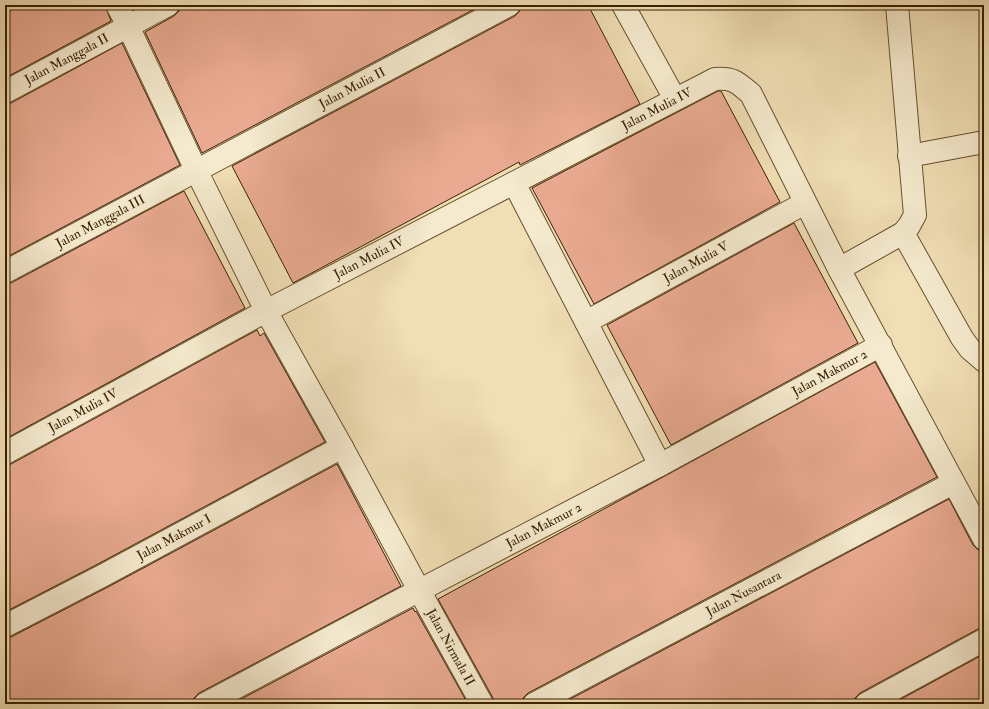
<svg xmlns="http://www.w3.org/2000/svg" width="989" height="709" font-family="'IM FELL Double Pica',serif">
<rect width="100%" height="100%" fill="#f0deb4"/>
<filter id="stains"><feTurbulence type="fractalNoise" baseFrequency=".005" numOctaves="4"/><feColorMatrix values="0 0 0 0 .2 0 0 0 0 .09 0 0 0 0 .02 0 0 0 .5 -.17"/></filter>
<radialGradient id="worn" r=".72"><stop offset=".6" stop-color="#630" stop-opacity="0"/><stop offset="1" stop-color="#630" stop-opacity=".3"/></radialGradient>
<g fill="#e9aa91" stroke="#3a2100">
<path d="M 5,5 L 105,5 L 111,21 L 5,78 Z"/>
<path d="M 180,5 L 482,5 L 202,153 L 145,32 L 174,16 L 179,11 Z"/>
<path d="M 526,5 L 588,5 L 640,104 L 520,165 L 519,162 L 293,283 L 232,166 L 515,16 L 519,12 L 521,7 Z"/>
<path d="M 122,43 L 180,165 L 5,258 L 5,104 L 11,103 Z"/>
<path d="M 718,91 L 721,91 L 780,202 L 594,304 L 532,188 Z"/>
<path d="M 184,191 L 245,308 L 5,439 L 5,284 L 11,283 Z"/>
<path d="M 794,223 L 858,343 L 671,445 L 607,325 Z"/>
<path d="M 257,330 L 260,336 L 264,333 L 325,442 L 96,565 L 5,612 L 5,465 L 11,464 Z"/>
<path d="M 875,362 L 937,477 L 528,693 L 523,698 L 522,704 L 494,704 L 493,698 L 438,599 Z"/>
<path d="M 337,464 L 401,586 L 199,693 L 194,698 L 193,704 L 5,704 L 5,638 L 11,637 L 108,587 Z"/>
<path d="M 949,499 L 973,545 L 977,549 L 980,551 L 984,558 L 984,628 L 978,629 L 860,693 L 855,698 L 854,704 L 561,704 Z"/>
<path d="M 413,608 L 415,612 L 416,611 L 468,704 L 232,704 Z"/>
<path d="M 984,654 L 984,704 L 892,704 Z"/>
</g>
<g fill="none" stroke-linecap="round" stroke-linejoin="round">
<defs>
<g id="street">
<path id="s1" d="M 117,5 L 128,26 L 196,170 L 266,311 L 342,447 L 419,590 L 482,704"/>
<path d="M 623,5 L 675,99"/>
<path id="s2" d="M 5,92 L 168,5"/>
<path d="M 909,156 L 984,142"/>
<path d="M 514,183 L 660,465"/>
<path d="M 903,233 L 962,338 L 970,349 L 984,361"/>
<path d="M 839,269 L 903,233 L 909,226 L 915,215 L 897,5"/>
<path id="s3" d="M 5,272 L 509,5"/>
<path id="s4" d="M 586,322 L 805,203"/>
<path id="s5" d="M 5,453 L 266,311 L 715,79 C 733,77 738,83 751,94 L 839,269 L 984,539"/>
<path id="s6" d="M 5,626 L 102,576 L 342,447"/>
<path id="s7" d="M 205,704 L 397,602 L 660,465 L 881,345"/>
<path id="s8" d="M 534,704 L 953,483"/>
<path d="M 866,704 L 984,640"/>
</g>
</defs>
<use href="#street" stroke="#68502d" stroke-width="24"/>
<use href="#street" stroke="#f5eace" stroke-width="22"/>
</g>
<g text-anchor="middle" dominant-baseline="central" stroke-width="3" stroke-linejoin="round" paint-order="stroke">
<g font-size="13" fill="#3a2100" stroke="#f5eace">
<text stroke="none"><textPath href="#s2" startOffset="70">Jalan Manggala II</textPath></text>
<text stroke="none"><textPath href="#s3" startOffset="393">Jalan Mulia II</textPath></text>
<text stroke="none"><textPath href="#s5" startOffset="737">Jalan Mulia IV</textPath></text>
<text stroke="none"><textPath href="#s3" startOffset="108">Jalan Manggala III</textPath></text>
<text stroke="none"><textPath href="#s5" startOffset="413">Jalan Mulia IV</textPath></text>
<text stroke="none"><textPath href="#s4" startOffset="125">Jalan Mulia V</textPath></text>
<text stroke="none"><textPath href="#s7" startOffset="707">Jalan Makmur 2</textPath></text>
<text stroke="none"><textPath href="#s5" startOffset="89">Jalan Mulia IV</textPath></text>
<text stroke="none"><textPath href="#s7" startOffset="383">Jalan Makmur 2</textPath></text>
<text stroke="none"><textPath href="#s6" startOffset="191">Jalan Makmur I</textPath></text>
<text stroke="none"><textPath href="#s8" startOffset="237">Jalan Nusantara</textPath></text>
<text stroke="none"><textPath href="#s1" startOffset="724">Jalan Nirmala II</textPath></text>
</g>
</g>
<rect width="989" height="709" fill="none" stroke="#f0deb4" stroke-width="20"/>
<rect x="6" y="6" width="977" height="697" fill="none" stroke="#3a2100" stroke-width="2"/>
<rect x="10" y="10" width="969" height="689" fill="none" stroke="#3a2100"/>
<rect width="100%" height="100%" filter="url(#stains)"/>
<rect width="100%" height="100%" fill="url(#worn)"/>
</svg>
